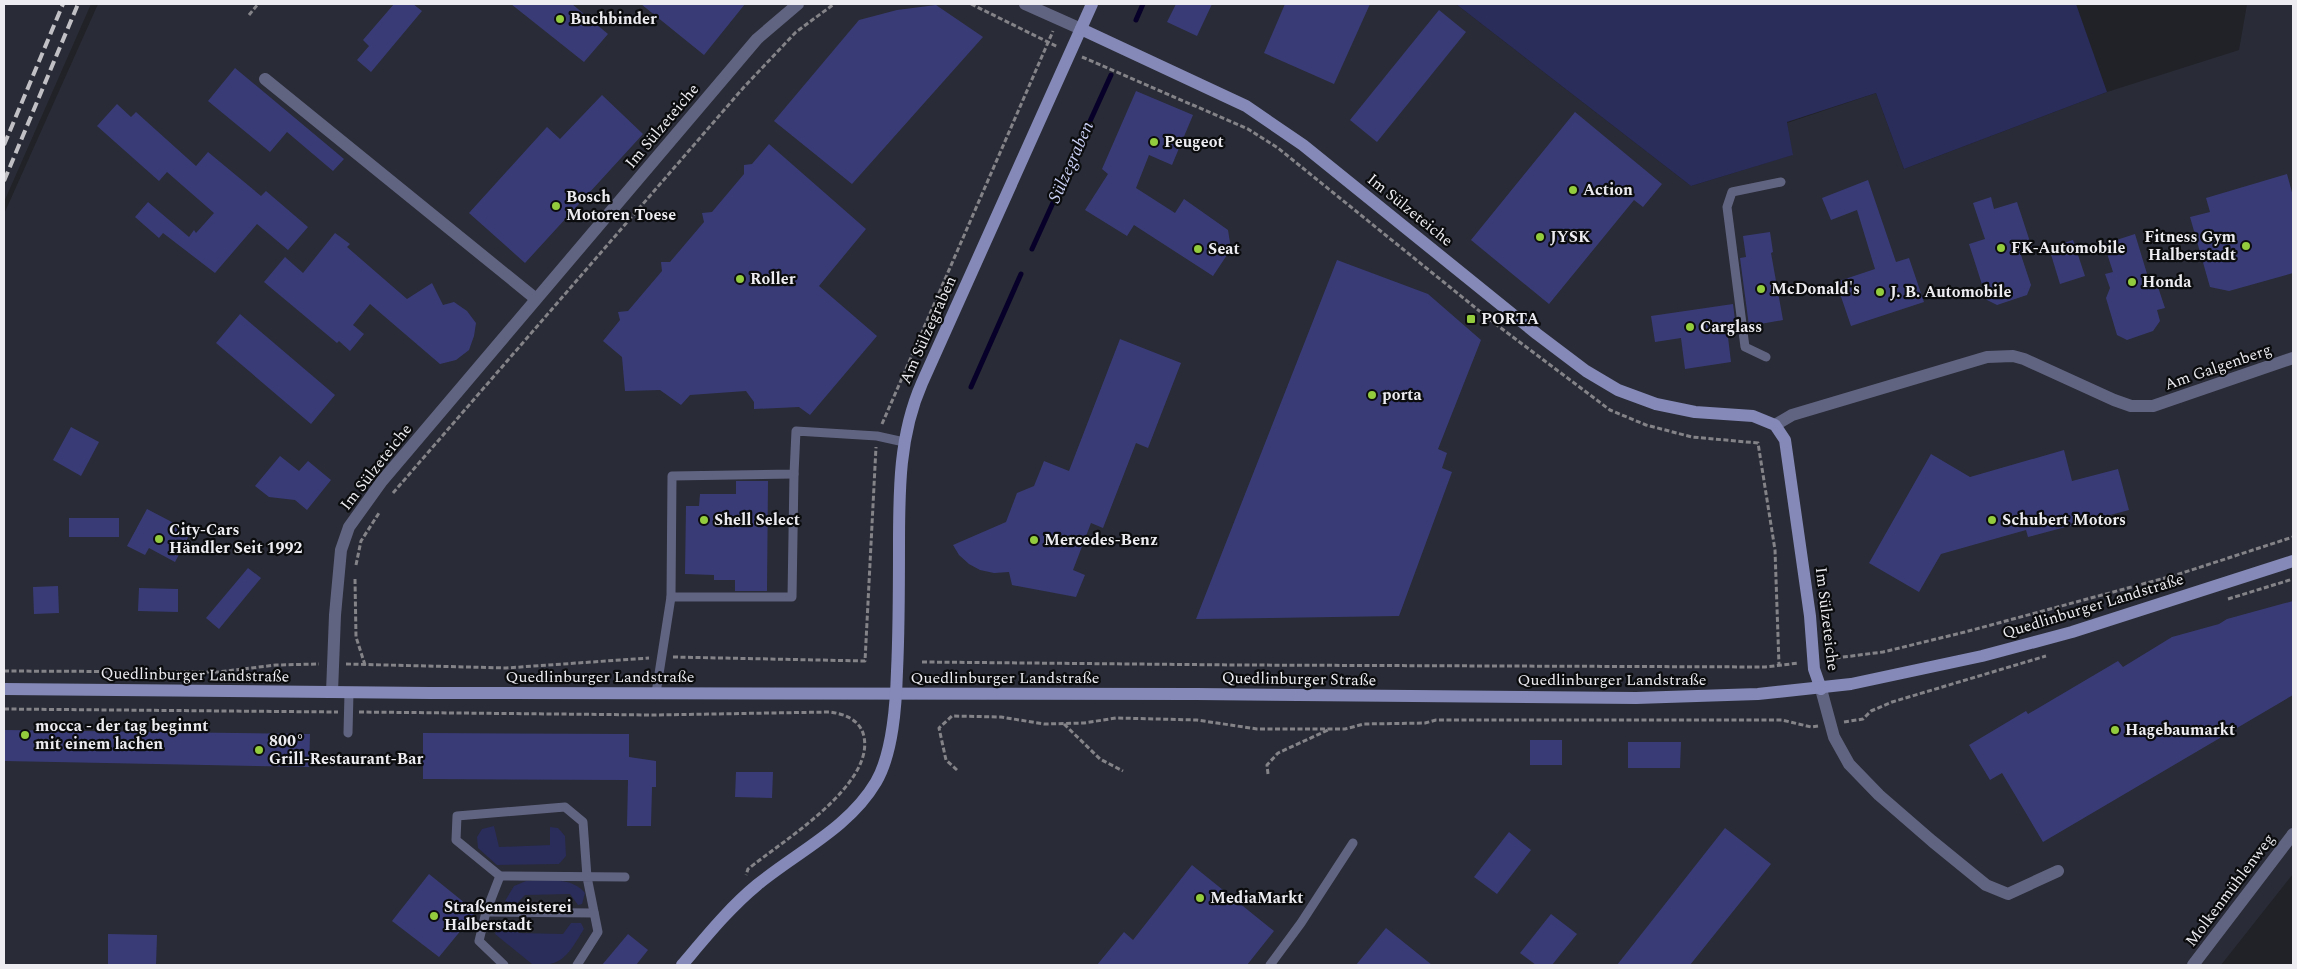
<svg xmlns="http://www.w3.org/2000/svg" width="2297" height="969" font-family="Spectral,serif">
<rect width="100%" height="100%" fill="#212227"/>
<g fill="#292b36">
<path d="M 4,4 L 91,4 L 4,202 Z"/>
<path d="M 98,4 L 1456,4 L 1691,186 L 1792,155 L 1787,123 L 1876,93 L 1904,169 L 2107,92 L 2239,50 L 2247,4 L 2293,4 L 2293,874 L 2221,965 L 4,965 L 4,214 Z"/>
</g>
<g fill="#2a2c5a">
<path d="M 1456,4 L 2076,4 L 2107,92 L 1904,169 L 1876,93 L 1787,122 L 1793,155 L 1691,186 Z"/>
<path d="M 494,826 L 499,847 L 550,845 L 550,827 L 558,828 L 565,836 L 566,856 L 559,864 L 497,865 L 478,848 L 477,837 L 482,829 Z"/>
<path d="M 526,881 C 546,881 571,876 585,893 L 582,904 L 578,905 L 570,894 L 525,895 L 515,905 L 505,901 L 514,886 Z"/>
<path d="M 505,921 L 519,933 L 563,934 L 571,923 L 581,923 L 584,929 C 570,951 563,969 532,964 L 495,934 L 499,925 Z"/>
</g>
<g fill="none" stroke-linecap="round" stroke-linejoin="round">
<g stroke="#070129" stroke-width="5">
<path d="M 1136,20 L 1143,4"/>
<path d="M 1032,249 L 1111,75"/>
<path d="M 971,387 L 1021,274"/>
</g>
</g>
<g fill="#393b77">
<path d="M 394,4 L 413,4 L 422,11 L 371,72 L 357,60 L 369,46 L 363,40 Z"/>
<path d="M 511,4 L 572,4 L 608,34 L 584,62 Z"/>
<path d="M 641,4 L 745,4 L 704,55 Z"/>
<path d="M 1176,4 L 1212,4 L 1197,36 L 1167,22 Z"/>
<path d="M 1285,4 L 1370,4 L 1334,84 L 1264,53 Z"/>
<path d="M 936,5 L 983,37 L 852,184 L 774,121 L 859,20 L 897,10 Z"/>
<path d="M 1439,10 L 1466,32 L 1377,142 L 1350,120 Z"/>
<path d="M 235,68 L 344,159 L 333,171 L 287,132 L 270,152 L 208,101 Z"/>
<path d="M 1136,91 L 1193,115 L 1172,165 L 1149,155 L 1136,188 L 1175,213 L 1184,199 L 1228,230 L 1231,249 L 1213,276 L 1134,225 L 1127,236 L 1085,210 L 1108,174 L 1102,169 Z"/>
<path d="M 602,95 L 643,134 L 525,263 L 469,213 L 547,127 L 560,139 Z"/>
<path d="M 117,104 L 131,117 L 136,112 L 196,166 L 208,152 L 261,196 L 266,191 L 308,227 L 288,250 L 257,224 L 215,273 L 163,233 L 159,238 L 135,217 L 148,202 L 189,237 L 194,230 L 196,233 L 214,213 L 167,172 L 159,181 L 97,126 Z"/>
<path d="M 1575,112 L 1662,184 L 1643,207 L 1634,200 L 1549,304 L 1471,240 Z"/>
<path d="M 769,144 L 866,229 L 819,286 L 877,336 L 810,415 L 799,407 L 754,409 L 754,402 L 746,391 L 690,395 L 681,405 L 660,390 L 625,391 L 622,357 L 603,341 L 620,320 L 618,312 L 628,311 L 662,271 L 661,262 L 670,262 L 704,222 L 702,213 L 712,212 L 744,174 L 744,165 L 752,164 Z"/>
<path d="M 2287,174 L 2293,196 L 2293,273 L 2229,291 L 2210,287 L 2190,217 L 2210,212 L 2206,198 Z"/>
<path d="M 1868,180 L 1896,262 L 1909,258 L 1924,302 L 1851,326 L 1836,282 L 1875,269 L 1857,210 L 1831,220 L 1822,198 Z"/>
<path d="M 1991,197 L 1994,209 L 2017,202 L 2033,251 L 2021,255 L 2031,285 L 2027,295 L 1997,305 L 1987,300 L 1969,244 L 1985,239 L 1973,203 Z"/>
<path d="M 1770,232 L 1773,252 L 1771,253 L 1783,320 L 1749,326 L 1740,258 L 1746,257 L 1743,236 Z"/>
<path d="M 335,233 L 350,244 L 347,247 L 407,299 L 432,283 L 443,305 L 454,302 L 467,311 L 476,323 L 474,336 L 469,350 L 456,360 L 440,364 L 370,304 L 353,325 L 364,334 L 350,351 L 339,341 L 337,343 L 264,282 L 285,257 L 303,273 Z"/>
<path d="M 2135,234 L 2148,277 L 2154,275 L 2165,308 L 2157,310 L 2160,321 L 2153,331 L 2127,340 L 2117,335 L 2106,298 L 2110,288 L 2105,274 L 2113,272 L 2104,244 Z"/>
<path d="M 2073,240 L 2085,276 L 2060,284 L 2049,248 Z"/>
<path d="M 1337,260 L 1428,294 L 1481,340 L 1438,449 L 1447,453 L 1442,468 L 1452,472 L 1399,616 L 1196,619 Z"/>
<path d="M 1733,304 L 1736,328 L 1727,329 L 1731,362 L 1685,369 L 1681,338 L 1655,342 L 1651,316 Z"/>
<path d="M 240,314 L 335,395 L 311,424 L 216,343 Z"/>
<path d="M 1120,339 L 1181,363 L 1148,448 L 1136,443 L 1103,528 L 1091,523 L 1073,570 L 1085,575 L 1076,597 L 1012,585 L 1009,572 L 994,573 L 980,570 L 969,564 L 959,555 L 953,545 L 1006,522 L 1017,493 L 1034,486 L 1044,461 L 1069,471 Z"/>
<path d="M 71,427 L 99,442 L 81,476 L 53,460 Z"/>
<path d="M 2064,450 L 2072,481 L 2118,469 L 2129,510 L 2028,537 L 2026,530 L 1941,554 L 1919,592 L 1869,563 L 1931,454 L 1970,477 Z"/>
<path d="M 280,456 L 299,471 L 308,461 L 331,480 L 307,510 L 295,500 L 269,497 L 255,486 Z"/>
<path d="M 736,481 L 768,481 L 767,591 L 735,591 L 735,580 L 714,580 L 714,575 L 685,574 L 686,506 L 699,506 L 700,494 L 736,494 Z"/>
<path d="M 147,509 L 191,532 L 175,562 L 149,548 L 145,555 L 127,546 Z"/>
<rect x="69" y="518" width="50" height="19"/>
<path d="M 248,568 L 261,578 L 219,629 L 206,618 Z"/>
<path d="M 58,586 L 59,613 L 34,614 L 33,587 Z"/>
<path d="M 139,588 L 178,589 L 178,612 L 138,611 Z"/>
<path d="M 2293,601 L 2293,695 L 2043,842 L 2002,773 L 1990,780 L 1969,745 L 2026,711 L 2028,714 L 2118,661 L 2123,667 L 2172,637 L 2219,624 L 2227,619 Z"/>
<path d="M 4,730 L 310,734 L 309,767 L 4,761 Z"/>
<path d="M 423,733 L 629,734 L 629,757 L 656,761 L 656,787 L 652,787 L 651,826 L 627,826 L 628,780 L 423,779 Z"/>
<rect x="1530" y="740" width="32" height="25"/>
<path d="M 1628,742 L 1681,742 L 1680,768 L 1628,768 Z"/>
<path d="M 736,772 L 773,772 L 772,798 L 735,797 Z"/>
<path d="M 1725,828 L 1771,864 L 1690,965 L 1617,965 Z"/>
<path d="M 1509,832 L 1531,850 L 1497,894 L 1474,877 Z"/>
<path d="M 1192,865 L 1274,931 L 1247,965 L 1097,965 L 1124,932 L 1133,940 Z"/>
<path d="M 429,874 L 476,912 L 439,957 L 392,921 Z"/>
<path d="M 1551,914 L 1577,934 L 1552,965 L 1536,965 L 1520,953 Z"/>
<path d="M 1386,928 L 1432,965 L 1356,965 Z"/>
<path d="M 108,934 L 157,935 L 156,965 L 108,965 Z"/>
<path d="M 628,934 L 648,950 L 636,965 L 602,965 Z"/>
</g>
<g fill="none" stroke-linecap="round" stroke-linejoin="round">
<g stroke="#838388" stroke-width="3" stroke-dasharray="5 2.5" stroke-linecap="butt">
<path d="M 971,4 L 1058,47"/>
<path d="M 249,15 L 258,4"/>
<path d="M 1082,57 L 1248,129 L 1278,148 L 1493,322 L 1610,410 L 1646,425 L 1692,437 L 1758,443 L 1775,550 L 1779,665"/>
<path d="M 882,424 L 1053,31"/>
<path d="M 393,493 L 744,87 L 796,32 L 834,4"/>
<path d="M 356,565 L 361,541 L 379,513"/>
<path d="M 355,579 L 356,637 L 365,665"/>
<path d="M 2228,599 L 2293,579"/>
<path d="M 673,657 L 865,661 L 876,447"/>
<path d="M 1828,659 L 1883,652 L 1965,632 L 2176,575 L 2293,537"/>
<path d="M 922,662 L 1237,665 L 1765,667 L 1799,663"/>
<path d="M 346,664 L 506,668 L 649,658"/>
<path d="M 4,671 L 218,672 L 276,665 L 319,664"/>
<path d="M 4,709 L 338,712"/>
<path d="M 359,712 L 653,715 L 830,712 C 844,714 858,719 863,733 C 879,783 781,842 748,869 L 746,875"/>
<path d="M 1844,722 L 1863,719 L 1871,711 L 1892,702 L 2046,656"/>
<path d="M 1064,724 L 1100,759 L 1123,771"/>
<path d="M 957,770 L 946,760 L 939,728 L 952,716 L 1001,717 L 1044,724 L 1084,723 L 1116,718 L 1197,720 L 1257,729 L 1345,729 L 1364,724 L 1425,723 L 1436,720 L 1782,720 L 1811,727 L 1818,726"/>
<path d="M 1268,774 L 1267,765 L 1278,753 L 1328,730"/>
</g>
<g stroke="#616481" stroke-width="9">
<path d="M 1766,357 L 1745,347 L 1727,207 L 1732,192 L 1781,182"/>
<path d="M 671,597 L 792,597 L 794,474"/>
<path d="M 656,693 L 671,597 L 672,476 L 794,474 L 796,431 L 877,436 L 904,442"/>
<path d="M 348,733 L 349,693"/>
<path d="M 500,876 L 486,912 L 479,941 L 504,965"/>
<path d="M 486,912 L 594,913"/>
<path d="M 577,965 L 598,932 L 587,877 L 583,822 L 565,807 L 457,816 L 456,840 L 500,876 L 625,877"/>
<path d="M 1270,965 L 1301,923 L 1353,843"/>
</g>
<g stroke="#616481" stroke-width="12">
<path d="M 1025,4 L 1081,29"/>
<path d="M 265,79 L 536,299"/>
<path d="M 1775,425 L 1792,415 L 1987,357 L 2013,356 L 2024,359 L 2114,400 L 2131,406 L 2153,406 L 2293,358"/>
<path d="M 1821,689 L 1834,737 L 1849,764 L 1879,795 L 1932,841 L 1986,885 L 2008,894 L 2058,871"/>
<path d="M 332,692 L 335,615 L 341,550 L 349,527 L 382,481 L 757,39 L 798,4"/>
<path d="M 2193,965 L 2293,834"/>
</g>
<g stroke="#8489b7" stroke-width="12">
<path d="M 1081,29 L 1246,106 L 1303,145 L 1537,334 L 1586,371 L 1618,390 L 1656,404 L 1695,412 L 1753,416 L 1775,425 L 1785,440 L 1810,616 L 1814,669 L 1821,689"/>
<path d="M 4,689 L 430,693 L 1196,694 L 1636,698 L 1758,694 L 1851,684 L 1982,656 L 2072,632 L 2293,561"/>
<path d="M 682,965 C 705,938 729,908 757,885 C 797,852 849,828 876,782 C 893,753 896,705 897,671 C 899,630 899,588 899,546 C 899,490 899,435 922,383 L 1092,4"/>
</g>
<g stroke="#c1c1c5" stroke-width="4" stroke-dasharray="10 5" stroke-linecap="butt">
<path d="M 4,145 L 63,4"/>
<path d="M 4,181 L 78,4"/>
</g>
</g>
<g fill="#93cd3e" stroke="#0b0c0e" stroke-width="2">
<circle cx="560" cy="19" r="5"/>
<circle cx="1154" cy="142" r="5"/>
<circle cx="1573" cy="190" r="5"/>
<circle cx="556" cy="206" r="5"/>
<circle cx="1540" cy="237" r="5"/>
<circle cx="2246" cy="246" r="5"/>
<circle cx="2001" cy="248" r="5"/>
<circle cx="1198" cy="249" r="5"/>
<circle cx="740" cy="279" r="5"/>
<circle cx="2132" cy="282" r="5"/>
<circle cx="1761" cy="289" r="5"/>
<circle cx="1880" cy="292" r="5"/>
<rect x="1466" y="314" width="10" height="10" rx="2.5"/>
<circle cx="1690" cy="327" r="5"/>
<circle cx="1372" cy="395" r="5"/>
<circle cx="704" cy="520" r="5"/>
<circle cx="1992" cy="520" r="5"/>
<circle cx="159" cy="539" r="5"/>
<circle cx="1034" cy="540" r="5"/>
<circle cx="2115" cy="730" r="5"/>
<circle cx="25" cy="735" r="5"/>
<circle cx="259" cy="750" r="5"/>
<circle cx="1200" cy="898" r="5"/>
<circle cx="434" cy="916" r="5"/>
</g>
<g text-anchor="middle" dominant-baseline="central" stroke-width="4.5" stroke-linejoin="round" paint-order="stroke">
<g font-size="16" font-weight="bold" fill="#ededf1" stroke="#0b0c0e" text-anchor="start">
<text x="570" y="19">Buchbinder</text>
<text x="1164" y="142">Peugeot</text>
<text x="1583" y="190">Action</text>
<text x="566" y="197">Bosch<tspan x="566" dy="18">Motoren Toese</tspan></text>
<text x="1550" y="237">JYSK</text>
<text x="2236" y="237" text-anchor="end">Fitness Gym<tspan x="2236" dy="18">Halberstadt</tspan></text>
<text x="2011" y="248">FK-Automobile</text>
<text x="1208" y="249">Seat</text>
<text x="750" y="279">Roller</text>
<text x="2142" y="282">Honda</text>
<text x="1771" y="289">McDonald's</text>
<text x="1890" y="292">J. B. Automobile</text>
<text x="1481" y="319">PORTA</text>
<text x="1700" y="327">Carglass</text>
<text x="1382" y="395">porta</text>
<text x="714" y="520">Shell Select</text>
<text x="2002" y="520">Schubert Motors</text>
<text x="169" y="530">City-Cars<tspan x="169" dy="18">Händler Seit 1992</tspan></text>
<text x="1044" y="540">Mercedes-Benz</text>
<text x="35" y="726">mocca - der tag beginnt<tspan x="35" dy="18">mit einem lachen</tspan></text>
<text x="2125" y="730">Hagebaumarkt</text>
<text x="269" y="741">800°<tspan x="269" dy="18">Grill-Restaurant-Bar</tspan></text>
<text x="1210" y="898">MediaMarkt</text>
<text x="444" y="907">Straßenmeisterei<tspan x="444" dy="18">Halberstadt</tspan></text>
</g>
<g font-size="16" fill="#ededf1" stroke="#0b0c0e">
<text transform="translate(662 126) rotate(-50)">Im Sülzeteiche</text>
<text transform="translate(1410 210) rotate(39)">Im Sülzeteiche</text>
<text transform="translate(928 330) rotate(-66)">Am Sülzegraben</text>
<text transform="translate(2218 367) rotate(-19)">Am Galgenberg</text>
<text transform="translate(376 467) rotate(-52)">Im Sülzeteiche</text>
<text transform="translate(2093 606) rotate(-17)">Quedlinburger Landstraße</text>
<text transform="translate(1827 619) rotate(83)">Im Sülzeteiche</text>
<text transform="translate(195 675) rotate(1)">Quedlinburger Landstraße</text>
<text x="600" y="677">Quedlinburger Landstraße</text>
<text x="1005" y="678">Quedlinburger Landstraße</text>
<text transform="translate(1299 679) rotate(1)">Quedlinburger Straße</text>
<text x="1612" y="680">Quedlinburger Landstraße</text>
<text transform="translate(2230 890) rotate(-53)">Molkenmühlenweg</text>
</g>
<g font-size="18" font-style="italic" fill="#cad0f5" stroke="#0b0c0e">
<text transform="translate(1071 162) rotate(-66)">Sülzegraben</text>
</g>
</g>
<rect width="2297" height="969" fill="none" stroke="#ededf1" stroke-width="10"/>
</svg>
